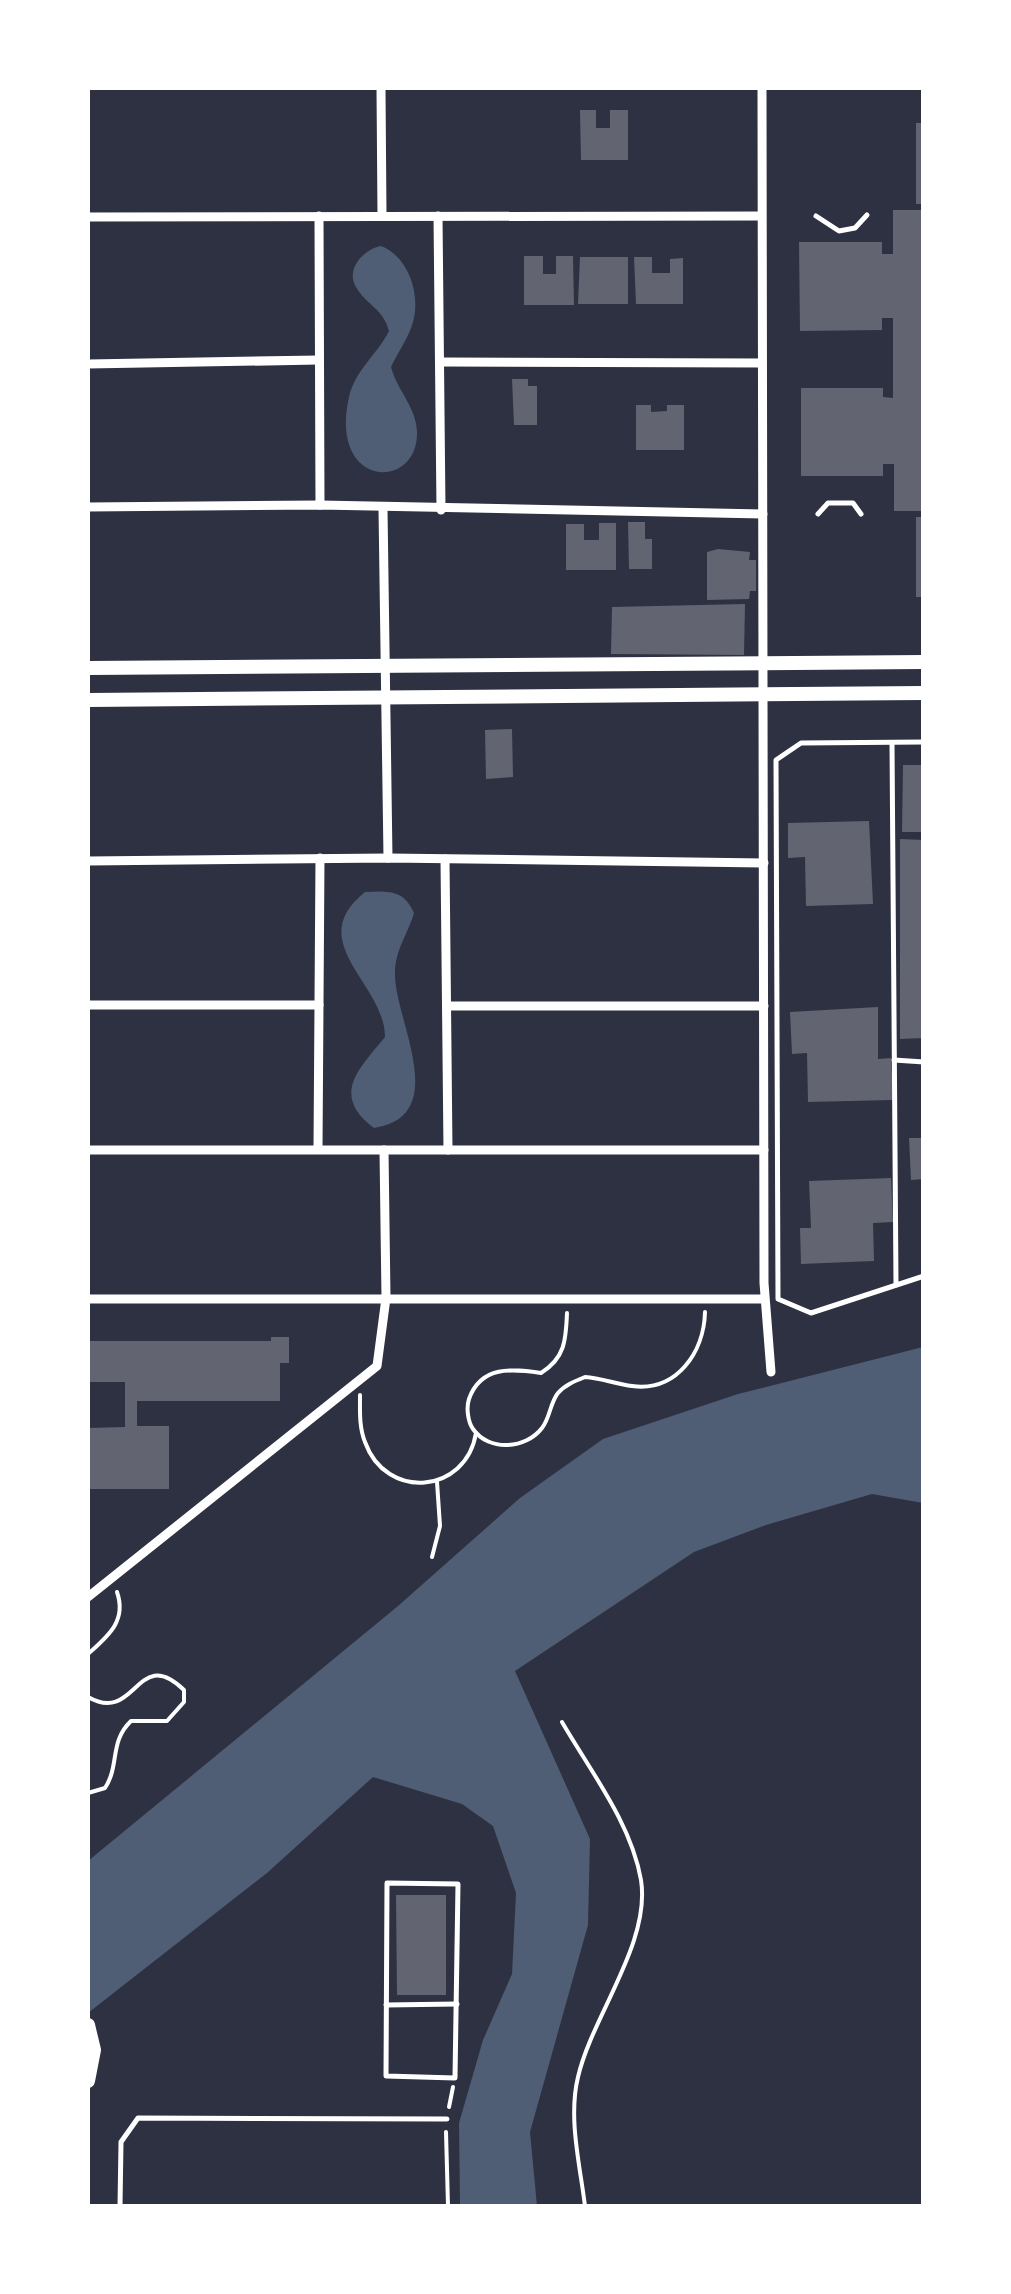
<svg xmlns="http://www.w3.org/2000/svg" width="1011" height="2294" font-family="Ubuntu,sans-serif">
<rect width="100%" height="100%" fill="#2d3142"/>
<g fill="#4f5d75">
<path d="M 381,246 C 408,256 421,294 413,322 C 409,337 398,352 391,367 C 397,390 416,407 417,431 C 419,492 328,489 349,397 C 355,370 377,355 389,331 C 383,308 366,305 356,287 C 345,269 364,249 381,246 Z"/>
<path d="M 365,892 C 389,891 404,890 414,913 C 408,934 395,950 395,973 C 394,1019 453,1116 374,1128 C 330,1095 359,1069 385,1037 C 385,984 302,942 365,892 Z"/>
<path d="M 923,1347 L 923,1503 L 872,1494 L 766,1525 L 694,1552 L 515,1671 L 590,1839 L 588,1925 L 530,2132 L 537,2206 L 460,2206 L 459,2123 L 483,2040 L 512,1974 L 516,1893 L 493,1826 L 462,1804 L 373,1777 L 267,1873 L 88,2013 L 88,1861 L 398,1606 L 520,1498 L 603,1439 L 738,1394 Z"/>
</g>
<g fill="#626471">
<path d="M 580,110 L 596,110 L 596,128 L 610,128 L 610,110 L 628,110 L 628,160 L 581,160 Z"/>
<rect x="916" y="123" width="8" height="81"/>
<path d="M 893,210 L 924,210 L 924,511 L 894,511 L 894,464 L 883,464 L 883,476 L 801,476 L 801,388 L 883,388 L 883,397 L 893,398 L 893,318 L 882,318 L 882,330 L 800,331 L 799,242 L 882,242 L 882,254 L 893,254 Z"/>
<path d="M 524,256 L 543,256 L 543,274 L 556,274 L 556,256 L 573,256 L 574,305 L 524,305 Z"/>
<path d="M 580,257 L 628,257 L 628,304 L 578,304 Z"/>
<path d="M 634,257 L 652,257 L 652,273 L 670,273 L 670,259 L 683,258 L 683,304 L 636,304 Z"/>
<path d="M 512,379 L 528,379 L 528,386 L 537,386 L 537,425 L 514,425 Z"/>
<path d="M 636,405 L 651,405 L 651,412 L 667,411 L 667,405 L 684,405 L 684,450 L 636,450 Z"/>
<rect x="916" y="517" width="8" height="80"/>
<path d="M 628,522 L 645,522 L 645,539 L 652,539 L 652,569 L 629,569 Z"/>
<path d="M 599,523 L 616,523 L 616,570 L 566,570 L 566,524 L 584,524 L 584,540 L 599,540 Z"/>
<path d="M 718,549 L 750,552 L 749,560 L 756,560 L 756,591 L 750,591 L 749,599 L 707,600 L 707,552 Z"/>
<path d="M 745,604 L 744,655 L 611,654 L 612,607 Z"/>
<path d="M 512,729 L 513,777 L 486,779 L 485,730 Z"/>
<path d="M 903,765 L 924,765 L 924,832 L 902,832 Z"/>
<path d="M 869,821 L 873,904 L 806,906 L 805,857 L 788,858 L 788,823 Z"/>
<path d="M 900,839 L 924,840 L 924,1038 L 900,1039 Z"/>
<path d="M 878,1007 L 878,1059 L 891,1058 L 893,1100 L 808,1102 L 807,1053 L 792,1054 L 790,1012 Z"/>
<path d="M 909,1138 L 924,1138 L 924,1179 L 911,1180 Z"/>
<path d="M 891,1178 L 893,1222 L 873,1223 L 874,1261 L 801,1264 L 800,1228 L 811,1228 L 809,1181 Z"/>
<path d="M 271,1337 L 289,1337 L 289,1363 L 280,1363 L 280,1401 L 137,1401 L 137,1426 L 169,1426 L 169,1489 L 88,1489 L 88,1428 L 125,1427 L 125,1382 L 88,1382 L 88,1341 L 271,1341 Z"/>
<path d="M 396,1895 L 446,1895 L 446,1995 L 397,1995 Z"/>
</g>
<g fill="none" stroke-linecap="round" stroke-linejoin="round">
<g stroke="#fff" stroke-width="4">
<path d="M 567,1313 C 566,1340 565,1358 541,1373 C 512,1369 481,1365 469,1399 C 466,1408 468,1422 473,1429 C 489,1452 526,1449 542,1428 C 550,1418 550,1403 558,1393 C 565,1385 575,1381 585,1377 C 601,1378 616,1384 632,1386 C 677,1392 704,1352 705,1312"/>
<path d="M 360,1395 C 360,1411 359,1427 365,1442 C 386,1501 466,1494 476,1433"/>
<path d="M 432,1557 L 440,1526 L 437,1482"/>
<path d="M 88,1654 C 108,1636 127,1621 117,1592"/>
<path d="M 88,1697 C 137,1725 136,1644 184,1690 L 184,1702 L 167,1721 L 131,1721 C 109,1742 120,1765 105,1788 L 88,1793"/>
<path d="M 562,1722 C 591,1772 631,1823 641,1880 C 651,1943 592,2016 578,2077 C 568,2118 580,2165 585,2206"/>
<path d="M 449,2107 L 453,2087"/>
<path d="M 446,2132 L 448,2206"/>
</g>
<g stroke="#fff" stroke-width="5">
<path d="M 816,216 L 839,231 L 855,228 L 867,215"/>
<path d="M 818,514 L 828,503 L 853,503 L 861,514"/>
<path d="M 924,742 L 801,743 L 776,760 L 778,1299 L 811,1313 L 924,1276"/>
<path d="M 892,743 L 896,1285"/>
<path d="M 894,1060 L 924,1062"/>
<path d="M 387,1883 L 458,1884 L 455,2078 L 386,2076 Z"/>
<path d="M 386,2005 L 457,2004"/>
<path d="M 120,2206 L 121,2142 L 138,2118 L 447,2119"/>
</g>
<g stroke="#fff" stroke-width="9">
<path d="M 381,88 L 382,216"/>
<path d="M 762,88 L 764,1283 L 771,1372"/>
<path d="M 319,216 L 320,505"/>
<path d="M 438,216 L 441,510"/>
<path d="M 88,217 L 761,216"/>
<path d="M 442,362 L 761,363"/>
<path d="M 88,364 L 319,360"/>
<path d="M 88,507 L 320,505 L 763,514"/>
<path d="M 383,509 L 388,858"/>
<path d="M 445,859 L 448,1150"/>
<path d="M 88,861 L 388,858 L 764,863"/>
<path d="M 88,1005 L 319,1005"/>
<path d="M 447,1006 L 764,1006"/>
<path d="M 318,1149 L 320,858"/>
<path d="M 88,1150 L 764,1150"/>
<path d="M 88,1299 L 764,1299"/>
<path d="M 88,1597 L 377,1366 L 386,1298 L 384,1150"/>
</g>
<g stroke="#fff" stroke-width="14">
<path d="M 88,668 L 924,662"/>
<path d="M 88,700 L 924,693"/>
<path d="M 88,2025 L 94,2050 L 88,2081"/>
</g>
</g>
<rect width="1011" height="2294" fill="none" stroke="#ffffff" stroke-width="180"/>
</svg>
